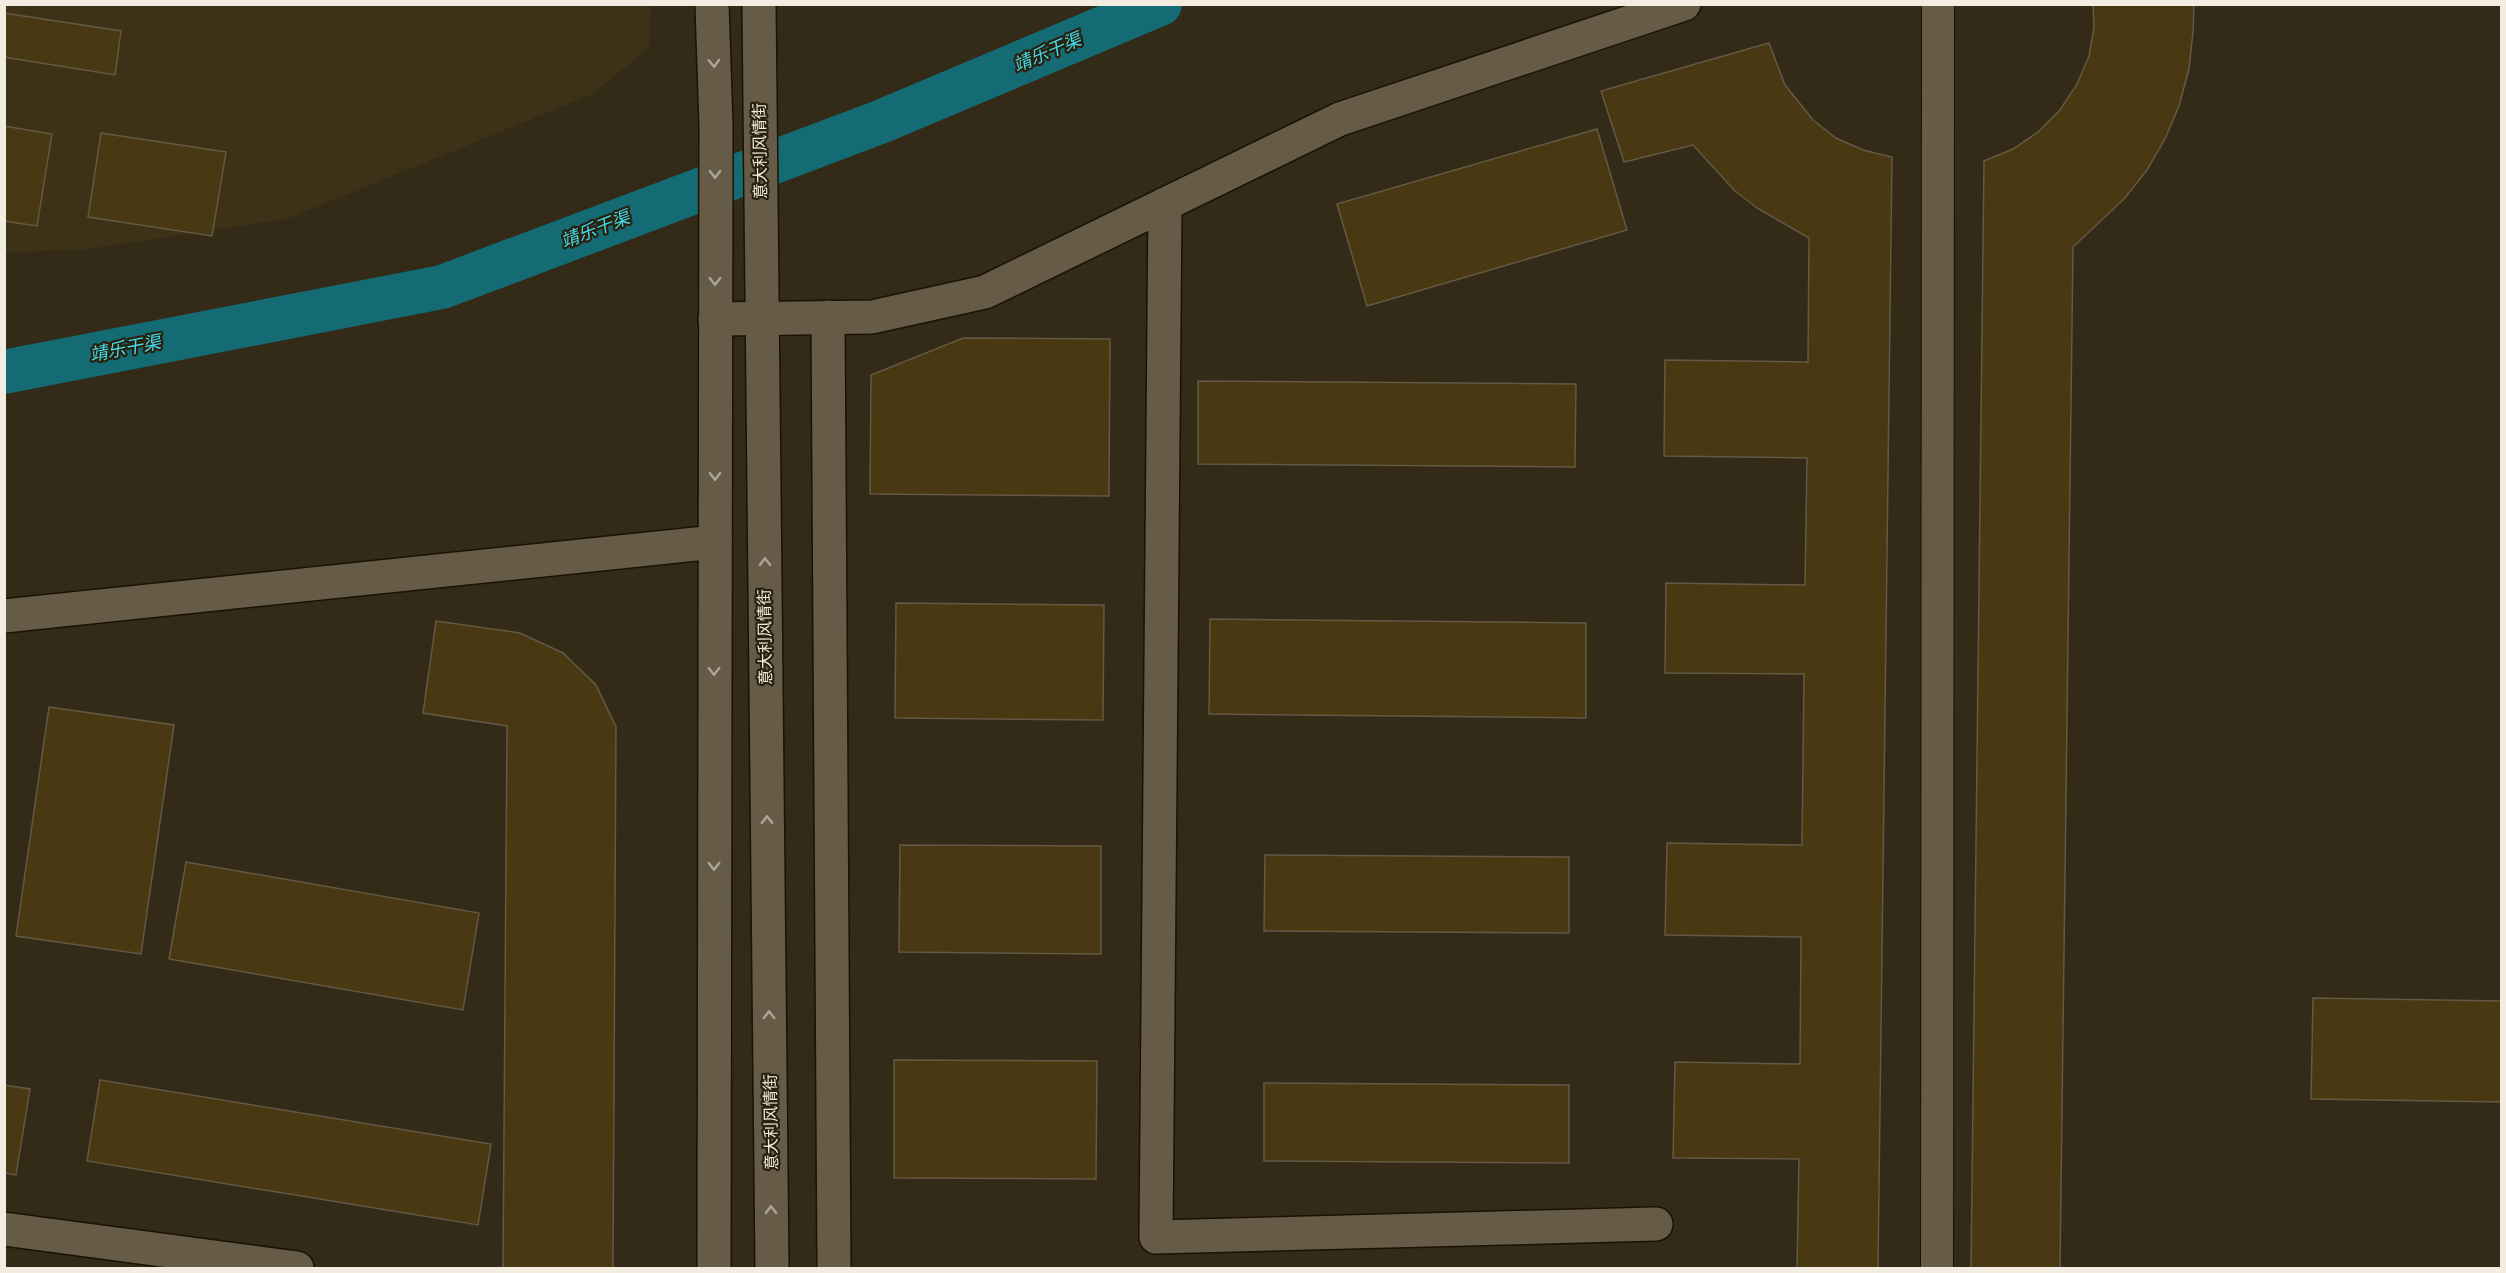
<svg xmlns="http://www.w3.org/2000/svg" width="2506" height="1273" font-family="'Work Sans','Noto Sans SC',sans-serif">
<rect width="100%" height="100%" fill="#332a17"/>
<path fill="#3d3117" d="M 4,5 L 651,5 L 649,47 L 593,94 L 287,219 L 88,249 L 5,253 Z"/>
<g fill="none" stroke-linecap="round" stroke-linejoin="round">
<path stroke="#146b74" stroke-width="44" d="M 4,372 L 442,287 L 880,122 L 1160,4"/>
</g>
<g fill="#493913" stroke="#635944" stroke-width="1.5">
<path d="M 2093,4 L 2194,4 L 2193,32 L 2189,69 L 2179,106 L 2165,139 L 2147,170 L 2125,198 L 2073,247 L 2060,1268 L 1971,1268 L 1984,161 L 2013,149 L 2038,132 L 2060,110 L 2077,84 L 2089,56 L 2094,27 Z"/>
<path d="M 4,13 L 121,31 L 115,75 L 4,57 Z"/>
<path d="M 1769,43 L 1785,85 L 1813,120 L 1836,138 L 1863,150 L 1892,157 L 1878,1268 L 1797,1268 L 1799,1159 L 1673,1158 L 1675,1062 L 1800,1064 L 1801,937 L 1665,935 L 1667,843 L 1802,845 L 1804,674 L 1665,673 L 1666,583 L 1805,585 L 1807,458 L 1664,456 L 1665,360 L 1808,362 L 1809,238 L 1757,208 L 1734,190 L 1693,145 L 1624,162 L 1601,91 Z"/>
<path d="M 4,126 L 52,134 L 37,226 L 4,221 Z"/>
<path d="M 1597,129 L 1627,230 L 1367,306 L 1337,204 Z"/>
<path d="M 101,133 L 226,152 L 212,236 L 88,217 Z"/>
<path d="M 963,338 L 1110,339 L 1109,496 L 870,494 L 871,375 Z"/>
<path d="M 1198,381 L 1576,384 L 1575,467 L 1198,464 Z"/>
<path d="M 896,603 L 1104,605 L 1103,720 L 895,718 Z"/>
<path d="M 1210,619 L 1586,623 L 1586,718 L 1209,714 Z"/>
<path d="M 436,621 L 520,633 L 563,653 L 596,685 L 616,727 L 613,1268 L 503,1268 L 507,726 L 423,713 Z"/>
<path d="M 49,707 L 174,725 L 141,954 L 16,936 Z"/>
<path d="M 900,845 L 1101,846 L 1101,954 L 899,952 Z"/>
<path d="M 1265,855 L 1569,857 L 1569,933 L 1264,931 Z"/>
<path d="M 186,862 L 479,913 L 463,1010 L 169,959 Z"/>
<path d="M 2313,998 L 2502,1001 L 2502,1102 L 2311,1099 Z"/>
<path d="M 894,1060 L 1097,1061 L 1096,1179 L 894,1178 Z"/>
<path d="M 100,1080 L 491,1144 L 478,1225 L 87,1161 Z"/>
<path d="M 1264,1083 L 1569,1085 L 1569,1163 L 1264,1161 Z"/>
<path d="M 4,1085 L 30,1089 L 16,1175 L 4,1173 Z"/>
</g>
<g fill="none" stroke-linecap="round" stroke-linejoin="round">
<defs>
<path id="pedestrian" d="M 1937,1268 L 1938,4"/>
<g id="minor">
<path d="M 1165,204 L 1156,1237 L 1656,1224"/>
<path d="M 828,317 L 834,1268"/>
<path d="M 715,319 L 872,317 L 985,292 L 1340,119 L 1684,4"/>
<path d="M 4,616 L 715,542"/>
<path d="M 4,1229 L 297,1268"/>
</g>
<g id="tertiary">
<path d="M 712,4 L 716,126 L 714,1268"/>
<path d="M 759,4 L 772,1268"/>
</g>
</defs>
<use href="#pedestrian" stroke="#1b1302" stroke-width="34"/>
<use href="#minor" stroke="#1b1302" stroke-width="36"/>
<use href="#tertiary" stroke="#1b1302" stroke-width="36"/>
<use href="#pedestrian" stroke="#655b46" stroke-width="32"/>
<use href="#minor" stroke="#655b46" stroke-width="33"/>
<use href="#tertiary" stroke="#655b46" stroke-width="33"/>
</g>
<defs><path id="oneway-chevron" d="M-2-3.5L2.5 0L-2 3.5" fill="none" stroke-width="1.6" stroke-linecap="round" stroke-linejoin="round" transform="scale(1.5)"/></defs>
<g stroke="#aca494">
<use href="#oneway-chevron" transform="translate(714 63) rotate(88)"/>
<use href="#oneway-chevron" transform="translate(715 174) rotate(90)"/>
<use href="#oneway-chevron" transform="translate(715 281) rotate(90)"/>
<use href="#oneway-chevron" transform="translate(715 476) rotate(90)"/>
<use href="#oneway-chevron" transform="translate(765 562) rotate(-91)"/>
<use href="#oneway-chevron" transform="translate(714 671) rotate(90)"/>
<use href="#oneway-chevron" transform="translate(767 820) rotate(-91)"/>
<use href="#oneway-chevron" transform="translate(714 866) rotate(90)"/>
<use href="#oneway-chevron" transform="translate(769 1015) rotate(-91)"/>
<use href="#oneway-chevron" transform="translate(771 1210) rotate(-91)"/>
</g>
<g text-anchor="middle" dominant-baseline="central" stroke-width="4.5" stroke-linejoin="round" paint-order="stroke">
<g font-size="16" fill="#f3ede1" stroke="#29210e">
<text transform="translate(760 151) rotate(-91)">意大利风情街</text>
<text transform="translate(765 637) rotate(-91)">意大利风情街</text>
<text transform="translate(771 1122) rotate(-91)">意大利风情街</text>
</g>
<g font-size="18" font-style="italic" fill="#41ddee" stroke="#29210e">
<text transform="translate(1047 52) rotate(-23)">靖乐干渠</text>
<text transform="translate(595 229) rotate(-21)">靖乐干渠</text>
<text transform="translate(125 348) rotate(-11)">靖乐干渠</text>
</g>
</g>
<rect width="2506" height="1273" fill="none" stroke="#f3ede1" stroke-width="12"/>
</svg>
